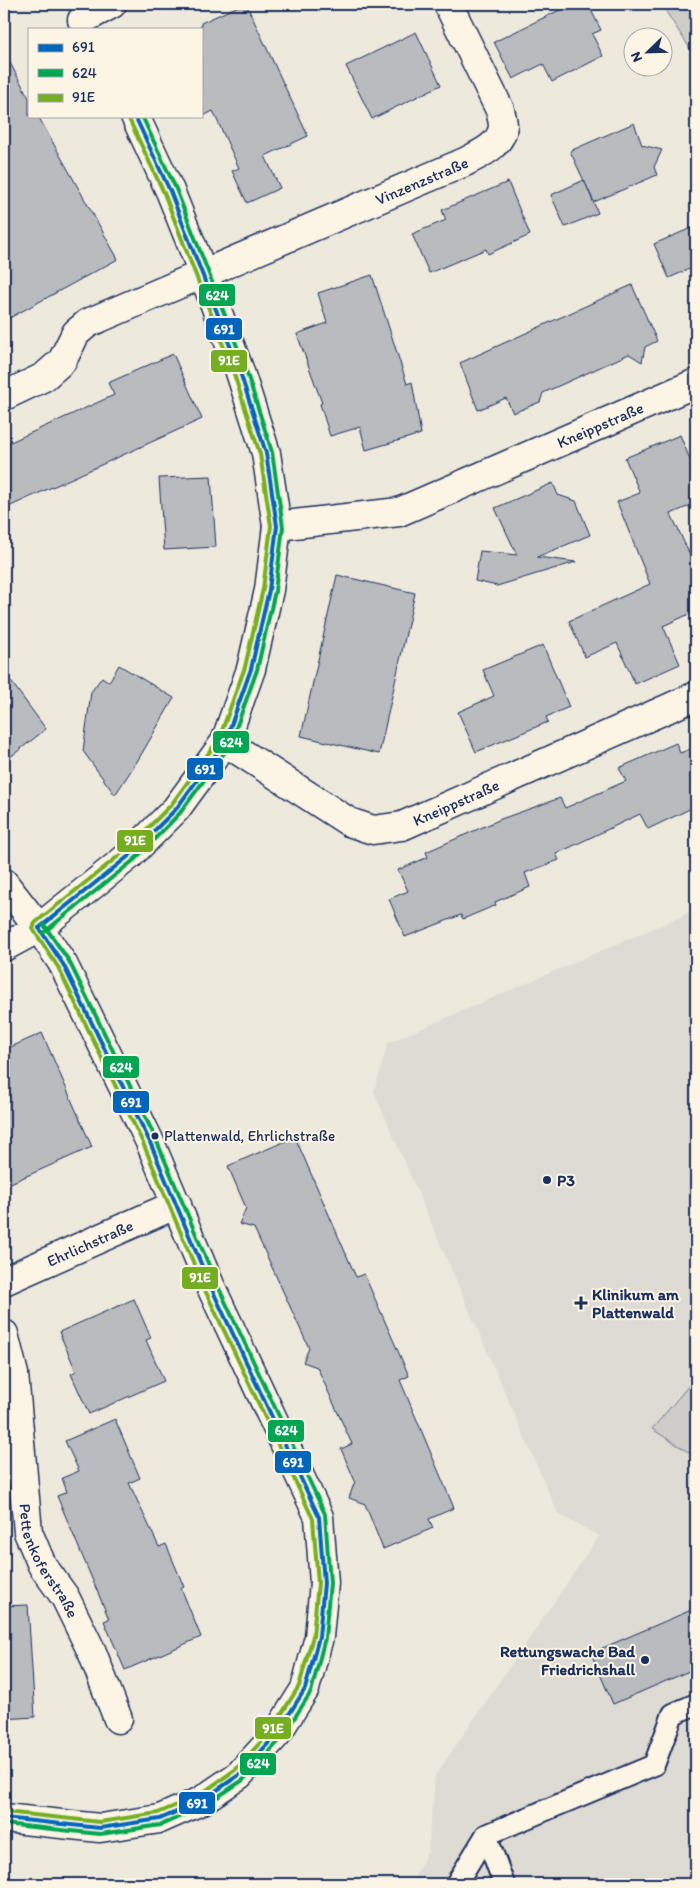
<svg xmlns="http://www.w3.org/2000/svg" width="700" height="1888" font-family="Itim,sans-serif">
<rect width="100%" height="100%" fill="#eee9dd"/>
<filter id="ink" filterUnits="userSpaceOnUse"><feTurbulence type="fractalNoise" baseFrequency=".02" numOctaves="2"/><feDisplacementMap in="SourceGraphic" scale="10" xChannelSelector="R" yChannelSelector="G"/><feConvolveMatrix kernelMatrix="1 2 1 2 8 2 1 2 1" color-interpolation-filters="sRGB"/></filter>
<g filter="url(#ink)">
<path fill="#dedbd4" d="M 696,910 L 696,1884 L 411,1884 L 428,1851 L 435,1776 L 599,1536 L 558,1514 L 374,1092 L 388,1043 Z"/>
<g fill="#cfcdca" stroke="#757e94">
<path d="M 661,4 L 696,4 L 696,58 Z"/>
<path d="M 696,1377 L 696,1457 L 652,1429 Z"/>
</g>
<g fill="#babbbe" stroke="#1b2f5e">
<path d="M 243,4 L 246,4 L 308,136 L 265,156 L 280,188 L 247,203 L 232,171 L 239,168 L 213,111 L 201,117 L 201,23 Z"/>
<path d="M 572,4 L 588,4 L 601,30 L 592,34 L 603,56 L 552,82 L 543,64 L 513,79 L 494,42 Z"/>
<path d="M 416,32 L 441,85 L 372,119 L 346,66 Z"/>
<path d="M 4,52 L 29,98 L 29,116 L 38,116 L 118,259 L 4,321 Z"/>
<path d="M 634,123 L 642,145 L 662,150 L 654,167 L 657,175 L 594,202 L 570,151 Z"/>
<path d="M 584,180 L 598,213 L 565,227 L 551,195 Z"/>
<path d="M 508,182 L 530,235 L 488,254 L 486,249 L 429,273 L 412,234 L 446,220 L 442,210 Z"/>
<path d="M 696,226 L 696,266 L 669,278 L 654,244 Z"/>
<path d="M 372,275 L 407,384 L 412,382 L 421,434 L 366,450 L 360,427 L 330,436 L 320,404 L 322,403 L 297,334 L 327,323 L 318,293 Z"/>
<path d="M 632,285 L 657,341 L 645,347 L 642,362 L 629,354 L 543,393 L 540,402 L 513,413 L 506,398 L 478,410 L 460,363 Z"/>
<path d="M 173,354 L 202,419 L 4,509 L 4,445 L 114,395 L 108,383 Z"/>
<path d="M 680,435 L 696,474 L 696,503 L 671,514 L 696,568 L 696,611 L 663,626 L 680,664 L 635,684 L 617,643 L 585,657 L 569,621 L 650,584 L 617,502 L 640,493 L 625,458 Z"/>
<path d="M 211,476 L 216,547 L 164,550 L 159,478 Z"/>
<path d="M 553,483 L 558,495 L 576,501 L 590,535 L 537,557 L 576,562 L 497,586 L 475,581 L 480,551 L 517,555 L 495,508 Z"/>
<path d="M 337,575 L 415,593 L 379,754 L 301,736 Z"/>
<path d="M 543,645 L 569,707 L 546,717 L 548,722 L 476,752 L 458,712 L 494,696 L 483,670 Z"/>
<path d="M 119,665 L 174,698 L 138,760 L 115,795 L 83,751 L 91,692 L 102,677 L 109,682 Z"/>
<path d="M 4,672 L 46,729 L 4,762 Z"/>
<path d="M 676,743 L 680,753 L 696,747 L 696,806 L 648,829 L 640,814 L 556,854 L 559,860 L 525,873 L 530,887 L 495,902 L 496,905 L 463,919 L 461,915 L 405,937 L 389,899 L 408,891 L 398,870 L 428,857 L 426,852 L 501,819 L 560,798 L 565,808 L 626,781 L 619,768 Z"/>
<path d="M 42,1033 L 92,1147 L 4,1186 L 4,1050 Z"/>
<path d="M 295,1137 L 356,1277 L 364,1274 L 409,1376 L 400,1380 L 454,1508 L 429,1519 L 433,1528 L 383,1549 L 365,1504 L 349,1498 L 355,1481 L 341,1449 L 352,1444 L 317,1367 L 303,1362 L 309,1348 L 254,1228 L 239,1224 L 246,1208 L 228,1166 Z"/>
<path d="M 134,1299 L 151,1338 L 146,1340 L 164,1381 L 89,1414 L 71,1374 L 76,1371 L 59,1332 Z"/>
<path d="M 115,1419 L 140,1478 L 129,1483 L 159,1547 L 166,1544 L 184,1587 L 181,1588 L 201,1637 L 125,1670 L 104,1621 L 109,1619 L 57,1496 L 67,1492 L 62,1478 L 79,1471 L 65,1441 Z"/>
<path d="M 28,1605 L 35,1717 L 4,1719 L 4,1606 Z"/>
<path d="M 696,1608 L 696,1668 L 613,1704 L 591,1653 Z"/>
</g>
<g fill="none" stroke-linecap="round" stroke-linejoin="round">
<defs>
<g id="lane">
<path d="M 486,1835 L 504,1884"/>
<path d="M 456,1884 L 486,1835 L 654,1765 L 673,1714 L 696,1704"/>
</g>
<g id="street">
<path d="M 82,20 L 112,4"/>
<path id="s1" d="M 4,396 L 44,377 L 62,361 L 76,333 L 88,323 L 465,162 C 480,154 502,145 503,126 C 503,121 501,115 500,110 L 448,4"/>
<path id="s2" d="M 277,526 L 399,512 L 696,383"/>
<path id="s3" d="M 225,742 L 349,822 L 373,830 L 402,826 L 696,696"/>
<path d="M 4,883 L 39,928 L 63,964 L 149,1140 L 210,1285 L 319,1517 L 324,1583 L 319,1637 L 305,1689 L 276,1735 L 239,1775 L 201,1801 L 160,1819 L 100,1828 L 4,1818"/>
<path d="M 4,947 L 39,928 L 130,855 L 176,809 L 225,742 L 251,669 L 269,590 L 277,526 L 266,453 L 239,369 L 203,273 L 170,191 L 135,116"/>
<path id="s4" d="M 4,1281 L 177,1204"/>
<path id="s5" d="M 4,1334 L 14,1374 L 28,1532 L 42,1565 L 65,1597 L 92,1652 L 118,1719"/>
</g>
</defs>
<use href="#lane" stroke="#1b2f5e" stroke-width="24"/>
<use href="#street" stroke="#1b2f5e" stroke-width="31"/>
<use href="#lane" stroke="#fcf5e5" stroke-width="20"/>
<use href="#street" stroke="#fcf5e5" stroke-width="28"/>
<defs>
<g id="bus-1">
<path d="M 39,928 L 130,855 L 176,809 L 225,742 L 251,669 L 269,590 L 277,526 L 266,453 L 239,369 L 170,191 L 135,116"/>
<path d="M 4,1818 L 100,1828 L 160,1819 L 201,1801 L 239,1775 L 276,1735 L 305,1689 L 319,1637 L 324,1583 L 319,1517 L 210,1285 L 149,1140 L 63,964 L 39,928"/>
</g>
<g id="bus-2">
<path d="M 43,933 L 134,860 L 180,813 L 230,745 L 257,670 L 275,591 L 283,527 L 272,452 L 245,367 L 176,189 L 142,116"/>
<path d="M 4,1824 L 100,1834 L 161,1825 L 204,1806 L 243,1780 L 281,1739 L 311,1692 L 325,1638 L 330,1583 L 325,1514 L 216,1282 L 155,1137 L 69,961 L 44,925"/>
</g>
<path id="bus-3" d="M 5,1812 L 100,1822 L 158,1813 L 198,1796 L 235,1770 L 271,1731 L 299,1686 L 313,1636 L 318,1583 L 313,1519 L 204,1288 L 143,1143 L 58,967 L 33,929 L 35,923 L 126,850 L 171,805 L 219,739 L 245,667 L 263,589 L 271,526 L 260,454 L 233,371 L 164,193 L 129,119"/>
</defs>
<use href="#bus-1" stroke="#fcf5e5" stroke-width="8"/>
<use href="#bus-2" stroke="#fcf5e5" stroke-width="8"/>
<use href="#bus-3" stroke="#fcf5e5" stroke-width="8"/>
<use href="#bus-1" stroke="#0065bd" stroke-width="4"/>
<use href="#bus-2" stroke="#00a651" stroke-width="4"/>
<use href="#bus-3" stroke="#75ae20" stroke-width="4"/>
</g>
</g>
<g fill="#1b2f5e" stroke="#fcf5e5" stroke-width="2">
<circle cx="155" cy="1136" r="4.5"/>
<circle cx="547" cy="1180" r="5"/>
<path d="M578.5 1295.5h5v5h5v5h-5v5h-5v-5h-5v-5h5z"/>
<circle cx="645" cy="1660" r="5"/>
</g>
<g text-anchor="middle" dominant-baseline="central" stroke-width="4" stroke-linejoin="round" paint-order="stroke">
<g font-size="15" fill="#1b2f5e" stroke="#fcf5e5" text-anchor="start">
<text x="164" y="1136">Plattenwald, Ehrlichstraße</text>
</g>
<g font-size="16" fill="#1b2f5e" stroke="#fcf5e5">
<text stroke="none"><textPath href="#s1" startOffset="478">Vinzenzstraße</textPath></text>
<text stroke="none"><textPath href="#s2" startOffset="342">Kneippstraße</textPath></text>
<text stroke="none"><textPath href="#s3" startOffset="261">Kneippstraße</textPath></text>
<text stroke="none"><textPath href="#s4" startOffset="94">Ehrlichstraße</textPath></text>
<text stroke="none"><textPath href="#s5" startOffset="234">Pettenkoferstraße</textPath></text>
</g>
<g font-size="16" font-weight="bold" fill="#1b2f5e" stroke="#fcf5e5" text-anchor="start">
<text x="557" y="1180">P3</text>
<text x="592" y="1294">Klinikum am<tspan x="592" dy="18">Plattenwald</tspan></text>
<text x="635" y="1651" text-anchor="end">Rettungswache Bad<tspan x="635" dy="18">Friedrichshall</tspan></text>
</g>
</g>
<g stroke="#fcf5e5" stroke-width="2">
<rect x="198" y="283" width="38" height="24" rx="5" fill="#00a651"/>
<rect x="205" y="317" width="38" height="24" rx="5" fill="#0065bd"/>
<rect x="210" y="349" width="38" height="24" rx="5" fill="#75ae20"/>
<rect x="212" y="730" width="38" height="24" rx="5" fill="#00a651"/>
<rect x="186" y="757" width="38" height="24" rx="5" fill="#0065bd"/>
<rect x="116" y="829" width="38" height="24" rx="5" fill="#75ae20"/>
<rect x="102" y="1055" width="38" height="24" rx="5" fill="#00a651"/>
<rect x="112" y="1090" width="38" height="24" rx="5" fill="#0065bd"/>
<rect x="181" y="1266" width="38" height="24" rx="5" fill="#75ae20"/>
<rect x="267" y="1419" width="38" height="24" rx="5" fill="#00a651"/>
<rect x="274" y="1450" width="38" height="24" rx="5" fill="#0065bd"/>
<rect x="254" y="1716" width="38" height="24" rx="5" fill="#75ae20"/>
<rect x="239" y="1752" width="38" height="24" rx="5" fill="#00a651"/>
<rect x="178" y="1791" width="38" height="24" rx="5" fill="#0065bd"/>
</g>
<g font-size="14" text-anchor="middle" font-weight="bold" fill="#fff">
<text x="217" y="300">624</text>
<text x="224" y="334">691</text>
<text x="229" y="365">91E</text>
<text x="231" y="747">624</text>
<text x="205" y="774">691</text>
<text x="135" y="845">91E</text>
<text x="121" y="1072">624</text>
<text x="131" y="1107">691</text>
<text x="200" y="1282">91E</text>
<text x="286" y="1435">624</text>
<text x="293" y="1467">691</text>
<text x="273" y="1733">91E</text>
<text x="258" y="1768">624</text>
<text x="197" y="1808">691</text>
</g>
<rect width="700" height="1888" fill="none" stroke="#fcf5e5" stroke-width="20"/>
<rect x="10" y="10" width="680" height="1868" fill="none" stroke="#1b2f5e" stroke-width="2" filter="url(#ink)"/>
<rect x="28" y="28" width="175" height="90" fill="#fcf5e5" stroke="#a2a6af"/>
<rect x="38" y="44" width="25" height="8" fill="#0065bd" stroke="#a2a6af"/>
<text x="72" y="52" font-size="15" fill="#1b2f5e">691</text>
<rect x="38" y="69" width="25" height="8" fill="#00a651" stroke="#a2a6af"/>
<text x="72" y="78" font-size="15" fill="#1b2f5e">624</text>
<rect x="38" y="94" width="25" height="8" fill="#75ae20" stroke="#a2a6af"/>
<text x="72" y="102" font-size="15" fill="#1b2f5e">91E</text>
<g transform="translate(648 52) rotate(247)"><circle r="24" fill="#fcf5e5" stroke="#a2a6af"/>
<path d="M0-4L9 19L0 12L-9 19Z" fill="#1b2f5e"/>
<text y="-8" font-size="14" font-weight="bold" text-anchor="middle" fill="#1b2f5e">N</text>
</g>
</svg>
